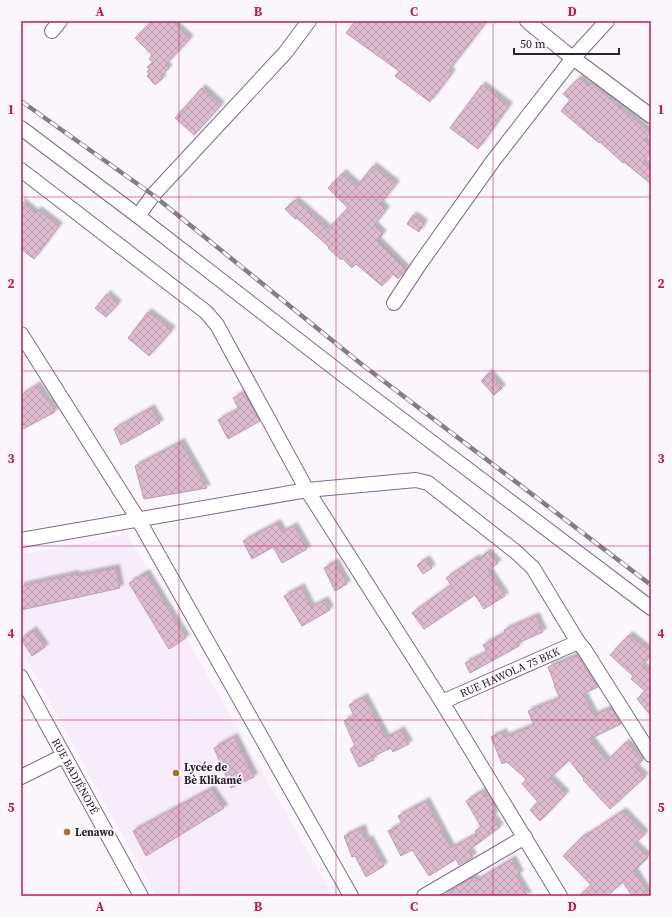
<svg xmlns="http://www.w3.org/2000/svg" width="672" height="917" font-family="'Source Serif 4',serif">
<defs>
<pattern id="building-cross-hatch" width="8" height="8" patternUnits="userSpaceOnUse"><rect width="8" height="8" fill="#ddbbce"/><path d="M0 0l8 8M0 8l8-8" fill="none" stroke="#bea0b1"/></pattern>
<filter id="shadow"><feDropShadow dx="3.5" dy="-3.5" stdDeviation="1" flood-color="#0004"/></filter>
</defs>
<rect width="100%" height="100%" fill="#faf6fc"/>
<path fill="#f7ecfa" d="M 127,534 L 333,896 L 156,896 L 21,650 L 21,555 Z"/>
<g fill="url(#building-cross-hatch)" stroke="#be9db0" filter="url(#shadow)">
<path d="M 152,21 L 171,21 L 190,39 L 165,65 L 169,68 L 161,76 L 163,78 L 155,85 L 147,76 L 149,74 L 147,71 L 150,70 L 147,67 L 153,62 L 149,59 L 152,55 L 135,38 Z"/>
<path d="M 355,21 L 487,21 L 449,70 L 452,73 L 430,102 L 395,76 L 399,71 L 346,33 Z"/>
<path d="M 579,78 L 588,86 L 591,83 L 619,107 L 620,106 L 650,133 L 644,140 L 651,147 L 651,153 L 643,162 L 651,169 L 651,184 L 624,162 L 623,163 L 600,142 L 599,143 L 561,111 L 570,100 L 563,94 Z"/>
<path d="M 482,85 L 509,106 L 478,149 L 450,128 Z"/>
<path d="M 202,88 L 221,105 L 194,135 L 175,118 Z"/>
<path d="M 373,166 L 396,184 L 380,204 L 386,210 L 374,225 L 383,234 L 377,240 L 406,269 L 398,279 L 393,274 L 382,286 L 356,264 L 352,268 L 342,258 L 341,260 L 328,248 L 329,247 L 297,218 L 295,219 L 285,209 L 295,200 L 328,229 L 348,208 L 328,188 L 343,173 L 357,186 Z"/>
<path d="M 21,201 L 35,213 L 38,210 L 59,226 L 34,259 L 21,249 Z"/>
<path d="M 413,215 L 424,223 L 419,232 L 407,224 Z"/>
<path d="M 107,294 L 118,304 L 106,317 L 95,308 Z"/>
<path d="M 148,312 L 172,330 L 149,356 L 128,338 Z"/>
<path d="M 489,373 L 502,388 L 494,395 L 481,381 Z"/>
<path d="M 37,385 L 48,402 L 50,402 L 55,412 L 21,430 L 21,395 Z"/>
<path d="M 244,392 L 260,421 L 228,439 L 218,420 L 239,409 L 233,398 Z"/>
<path d="M 151,408 L 160,423 L 121,445 L 114,429 Z"/>
<path d="M 181,442 L 207,488 L 144,499 L 135,466 Z"/>
<path d="M 277,523 L 282,532 L 294,526 L 307,549 L 282,563 L 273,547 L 252,559 L 243,541 Z"/>
<path d="M 487,552 L 498,563 L 488,570 L 505,596 L 484,609 L 475,595 L 424,629 L 412,613 L 451,585 L 446,578 L 476,558 L 478,560 Z"/>
<path d="M 426,559 L 432,568 L 423,574 L 417,565 Z"/>
<path d="M 335,562 L 347,584 L 335,591 L 324,568 Z"/>
<path d="M 116,568 L 120,588 L 21,610 L 21,586 L 75,574 L 76,576 Z"/>
<path d="M 146,573 L 186,638 L 169,649 L 129,583 Z"/>
<path d="M 301,587 L 311,607 L 325,600 L 330,610 L 302,626 L 284,596 Z"/>
<path d="M 536,616 L 543,632 L 518,643 L 519,646 L 470,673 L 465,663 L 487,652 L 483,645 L 505,633 L 504,630 Z"/>
<path d="M 33,630 L 45,647 L 32,656 L 21,639 Z"/>
<path d="M 629,635 L 651,652 L 651,655 L 642,666 L 651,673 L 651,716 L 637,699 L 645,691 L 631,679 L 633,676 L 610,655 Z"/>
<path d="M 577,655 L 598,687 L 583,694 L 594,715 L 611,708 L 621,724 L 590,739 L 607,761 L 626,742 L 643,760 L 635,767 L 645,777 L 610,809 L 583,780 L 584,779 L 569,760 L 550,778 L 566,794 L 540,821 L 530,810 L 538,802 L 522,784 L 526,779 L 507,762 L 502,764 L 491,737 L 503,732 L 505,737 L 534,725 L 528,711 L 560,698 L 554,686 L 555,685 L 548,667 Z"/>
<path d="M 364,697 L 386,738 L 401,730 L 409,744 L 393,752 L 391,748 L 372,757 L 374,760 L 359,767 L 350,749 L 355,746 L 344,721 L 354,716 L 349,705 Z"/>
<path d="M 234,737 L 254,777 L 231,788 L 214,748 Z"/>
<path d="M 211,789 L 224,808 L 146,856 L 133,831 Z"/>
<path d="M 482,791 L 486,797 L 489,795 L 496,808 L 492,811 L 495,815 L 492,817 L 500,827 L 469,850 L 473,857 L 459,865 L 456,859 L 429,876 L 412,850 L 401,856 L 388,831 L 402,824 L 398,816 L 426,801 L 451,848 L 477,834 L 475,831 L 481,827 L 466,801 Z"/>
<path d="M 623,811 L 645,834 L 634,844 L 648,857 L 634,871 L 650,896 L 632,896 L 623,882 L 607,896 L 579,896 L 591,885 L 563,856 L 584,835 L 585,836 Z"/>
<path d="M 362,828 L 366,841 L 369,839 L 384,866 L 366,877 L 355,856 L 352,857 L 344,836 Z"/>
<path d="M 512,859 L 520,874 L 516,876 L 528,896 L 444,896 L 450,891 L 473,877 L 476,881 Z"/>
</g>
<g fill="none" stroke-linecap="round" stroke-linejoin="round">
<defs>
<g id="minor">
<path d="M 527,21 L 565,52 L 651,116"/>
<path d="M 52,31 L 60,21"/>
<path d="M 21,128 L 138,216 L 351,381 L 651,608"/>
<path d="M 21,170 L 206,312 L 217,325 L 307,490 L 442,702 L 560,896"/>
<path d="M 138,216 L 153,195 L 285,53 L 309,21"/>
<path d="M 394,303 L 419,265 L 493,161 L 573,58 L 607,21"/>
<path d="M 21,334 L 138,519 L 351,896"/>
<path d="M 21,540 L 307,490 L 416,480 L 428,483 L 516,552 L 533,568 L 578,642 L 584,649 L 651,755"/>
<path id="s1" d="M 21,677 L 141,896"/>
<path id="s2" d="M 442,702 L 578,642"/>
<path d="M 21,777 L 63,756"/>
<path d="M 424,896 L 525,837"/>
</g>
</defs>
<use href="#minor" stroke="#806c87" stroke-width="16"/>
<use href="#minor" stroke="#fff" stroke-width="14"/>
<defs>
<path id="rail" d="M 21,101 L 153,195 L 360,363 L 651,585"/>
</defs>
<use href="#rail" stroke="#847d86" stroke-width="4.5"/>
<use href="#rail" stroke="#faf6fc" stroke-width="3" stroke-dasharray="9" stroke-linecap="butt"/>
</g>
<path fill="none" stroke="#c2185b" stroke-width="1" stroke-opacity="0.55" d="M 179,21 L 179,896M 336,21 L 336,896M 493,21 L 493,896M 21,197 L 651,197M 21,371 L 651,371M 21,546 L 651,546M 21,720 L 651,720"/>
<g fill="#9d7924" stroke="#faf6fc" stroke-width="1.5">
<circle cx="176" cy="773" r="4"/>
<circle cx="67" cy="832" r="4"/>
</g>
<g text-anchor="middle" dominant-baseline="central" stroke-width="3.5" stroke-linejoin="round" paint-order="stroke">
<g font-size="11" fill="#2c232e" stroke="#faf6fc">
<text stroke="none"><textPath href="#s2" startOffset="74">RUE HAWOLA 75 BKK</textPath></text>
<text stroke="none"><textPath href="#s1" startOffset="113">RUE BADJÉNOPÉ</textPath></text>
</g>
<g font-size="11" font-weight="bold" fill="#2c232e" stroke="#faf6fc" text-anchor="start">
<text x="184" y="767">Lycée de<tspan x="184" dy="13">Bè Klikamé</tspan></text>
<text x="75" y="832">Lenawo</text>
</g>
</g>
<rect width="672" height="917" fill="none" stroke="#faf6fc" stroke-width="44"/>
<path d="M514 48v6h105v-6" fill="none" stroke="#2c232e" stroke-width="2"/>
<text x="520" y="48" font-size="12" fill="#2c232e" stroke="#faf6fc" stroke-width="3" paint-order="stroke">50 m</text>
<rect x="22" y="22" width="628" height="873" fill="none" stroke="#c2185b" stroke-width="1.5"/>
<g font-size="13" text-anchor="middle" font-weight="bold" fill="#c2185b">
<text x="100" y="16">A</text>
<text x="258" y="16">B</text>
<text x="414" y="16">C</text>
<text x="572" y="16">D</text>
<text x="11" y="114">1</text>
<text x="661" y="114">1</text>
<text x="11" y="288">2</text>
<text x="661" y="288">2</text>
<text x="11" y="463">3</text>
<text x="661" y="463">3</text>
<text x="11" y="638">4</text>
<text x="661" y="638">4</text>
<text x="11" y="812">5</text>
<text x="661" y="812">5</text>
<text x="100" y="911">A</text>
<text x="258" y="911">B</text>
<text x="414" y="911">C</text>
<text x="572" y="911">D</text>
</g>
</svg>
